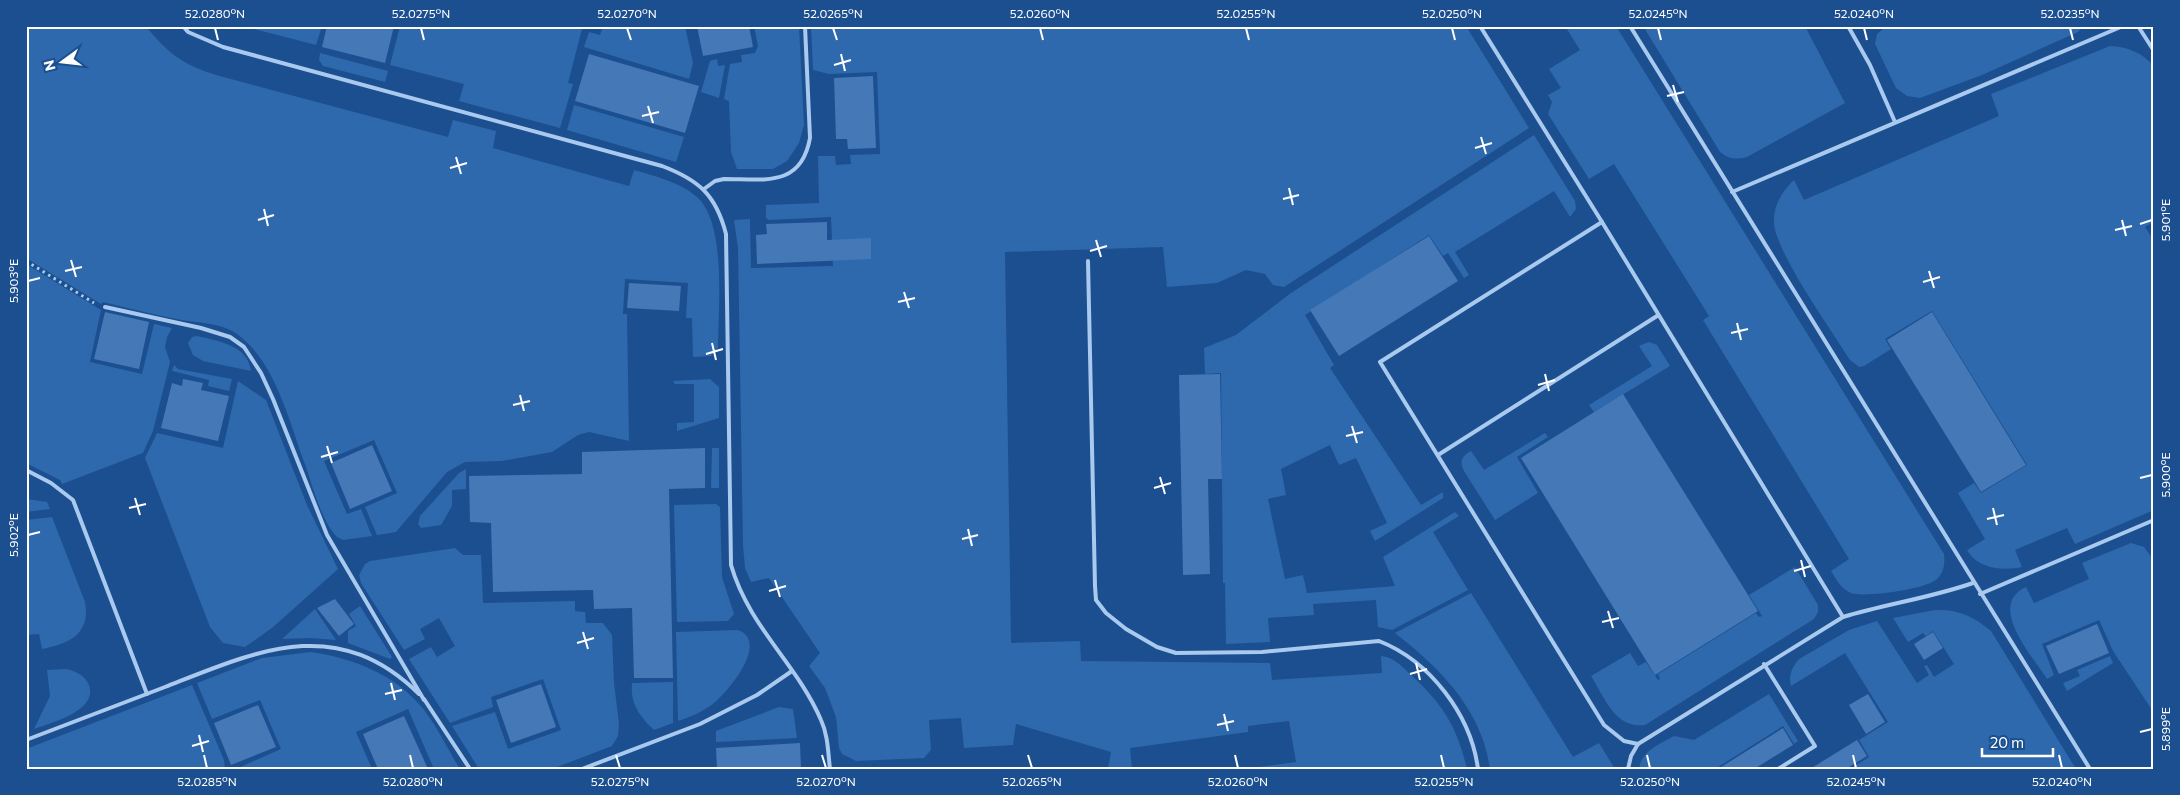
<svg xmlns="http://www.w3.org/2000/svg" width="2180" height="795" font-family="Commissioner,sans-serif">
<rect width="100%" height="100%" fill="#1b4f8f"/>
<g fill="#2e69ad">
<path d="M 26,26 L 146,26 C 167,53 184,65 216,75 L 448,137 L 453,120 L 496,131 L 493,148 L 629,186 L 634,170 C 655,176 680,182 697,197 C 727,224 718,309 718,348 L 711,356 L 693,357 L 692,318 L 686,318 L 688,283 L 625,279 L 623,314 L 627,314 L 629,441 L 589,432 L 578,435 L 552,452 L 502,461 L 465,462 L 447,472 L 396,532 L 377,535 L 365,507 L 397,493 L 374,440 L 324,461 L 347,514 L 361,509 L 372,536 L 343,540 L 337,537 C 322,522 312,485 305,464 C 289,422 276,362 237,334 C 222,323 199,323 182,320 C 155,315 129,308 103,302 L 101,304 L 26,258 Z"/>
<path d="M 242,26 L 322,26 L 316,45 Z"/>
<path d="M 400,26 L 572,26 L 582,29 L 568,83 L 573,84 L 560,128 L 459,101 L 464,84 L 390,65 Z"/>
<path d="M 603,26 L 685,26 L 693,63 L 689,79 L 584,47 L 589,32 L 600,35 Z"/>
<path d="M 754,26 L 799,26 L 804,125 L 799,143 L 787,161 L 773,169 L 737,169 L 731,152 L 729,101 L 724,99 L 730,64 L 742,62 L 741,55 L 755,53 L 758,46 Z"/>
<path d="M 811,26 L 1466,26 L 1529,128 L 1284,287 L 1273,285 L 1265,274 L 1246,270 L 1217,283 L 1167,287 L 1163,247 L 1005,252 L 1011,643 L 1080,641 L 1081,661 L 1270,663 L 1272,680 L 1382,673 L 1381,656 C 1393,657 1402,666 1410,674 C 1442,703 1457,726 1467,769 L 1259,769 L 1259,767 L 1296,762 L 1289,721 L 1248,726 L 1248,732 L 1130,748 L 1132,769 L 1108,769 L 1111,752 L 1016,724 L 1013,745 L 964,748 L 961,718 L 929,720 L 931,750 L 924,758 L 856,761 L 842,754 L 839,748 L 836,717 L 825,688 L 809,666 L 820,653 L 769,578 L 751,582 L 745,568 L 743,545 L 738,248 L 734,220 L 750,219 L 751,268 L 833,266 L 831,217 L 769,220 L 766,218 L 766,205 L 819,203 L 818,156 L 835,156 L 836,165 L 851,164 L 850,155 L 880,154 L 877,72 L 829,74 L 813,70 Z"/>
<path d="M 1565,26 L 1616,26 L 1944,554 C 1945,564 1944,572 1937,579 C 1927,589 1864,598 1851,593 C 1841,589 1836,579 1831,571 L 1849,559 L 1703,320 L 1709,316 L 1614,164 L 1589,179 L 1548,114 L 1552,102 L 1548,95 L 1561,88 L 1549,69 L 1580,50 Z"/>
<path d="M 1643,26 L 1805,26 L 1845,103 L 1747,157 C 1735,160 1729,159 1720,152 Z"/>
<path d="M 1887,26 L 2084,26 L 2078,32 L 1982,75 L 1920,98 L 1907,96 L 1896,88 L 1875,44 L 1877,34 Z"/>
<path d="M 2110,46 C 2128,47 2141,52 2154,66 L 2154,222 L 2145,227 L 2154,241 L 2154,510 L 2075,544 L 2067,528 L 2015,550 L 2022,567 C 2003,571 1978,569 1967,550 L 1985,539 L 1958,493 L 1974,483 L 1981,493 L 2027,465 L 1932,311 L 1885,339 L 1891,349 L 1864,366 L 1859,367 L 1850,360 C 1832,331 1776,253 1774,223 C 1773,206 1782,191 1794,180 L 1804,200 L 1999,116 L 1991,94 Z"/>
<path d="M 320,53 L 388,71 L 385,82 L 323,66 L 319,60 Z"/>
<path d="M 717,59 L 718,66 L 725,65 L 719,98 L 701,92 L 710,61 Z"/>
<path d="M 574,105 L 684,137 L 676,162 L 567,130 Z"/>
<path d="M 1534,135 L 1575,201 L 1576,209 L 1570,217 L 1554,191 L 1455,252 L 1469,275 L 1464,278 L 1448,253 L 1443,256 L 1429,235 L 1305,315 L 1334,365 L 1330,368 L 1421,505 L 1443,492 L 1443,498 L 1375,541 L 1370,531 L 1387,523 L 1356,458 L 1339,465 L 1330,445 L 1281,469 L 1286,495 L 1268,499 L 1285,579 L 1303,575 L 1307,593 L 1395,586 L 1383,557 L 1455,512 L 1459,516 L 1433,532 L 1468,590 L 1392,630 L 1378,627 L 1376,600 L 1313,604 L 1314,615 L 1268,618 L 1270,642 L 1226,644 L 1225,583 L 1223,583 L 1221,373 L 1205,374 L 1204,348 L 1236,335 L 1291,293 Z"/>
<path d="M 26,264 L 101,310 L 90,362 L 142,374 L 154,324 L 172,328 L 167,337 L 165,347 L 170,362 L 153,431 L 143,453 L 62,484 L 60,480 L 26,463 Z"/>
<path d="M 197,336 C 218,341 248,345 251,371 L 203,361 L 193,355 L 188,343 L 192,337 Z"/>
<path d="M 1649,342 L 1657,345 L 1670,366 L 1594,412 L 1589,405 L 1652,366 L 1639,346 Z"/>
<path d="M 174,365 L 178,369 L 232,379 L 229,391 L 208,386 L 209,380 L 172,371 Z"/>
<path d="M 710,379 L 719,387 L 719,418 L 677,431 L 677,423 L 694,422 L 694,384 L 675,384 L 673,381 Z"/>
<path d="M 238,381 L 266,400 L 307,505 L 338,569 L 272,628 L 245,647 L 223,643 L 210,627 L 145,458 L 157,433 L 223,448 Z"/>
<path d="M 1545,433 L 1548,437 L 1517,457 L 1538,493 L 1495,520 L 1464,471 C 1459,461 1462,456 1471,451 L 1484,470 Z"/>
<path d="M 712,448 L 719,448 L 719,488 L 711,488 Z"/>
<path d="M 466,469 L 466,489 L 452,490 L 452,506 L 441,525 L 421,528 L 418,524 L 420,516 L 459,473 Z"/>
<path d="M 26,499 L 47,502 L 50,509 L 26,512 Z"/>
<path d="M 716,504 L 720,507 L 722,577 L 734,614 L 728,621 L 677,622 L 674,505 Z"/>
<path d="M 52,517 L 85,602 C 91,634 69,644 42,649 L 39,634 L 26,635 L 26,520 Z"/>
<path d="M 2131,543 L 2144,547 L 2154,561 L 2154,713 L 2113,651 L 2099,620 L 2042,644 L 2054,675 L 2047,679 C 2033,657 1986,605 2026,587 L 2034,603 L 2089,579 L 2082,563 Z"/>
<path d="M 455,548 L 463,555 L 481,555 L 483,603 L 575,601 L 575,611 L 585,612 L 586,623 L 603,623 L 612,635 L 614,683 L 619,724 L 618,736 L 612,746 L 552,769 L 479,769 L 452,726 L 495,712 L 508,749 L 561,730 L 543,679 L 491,697 L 493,707 L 450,723 L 409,659 L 431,647 L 437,657 L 455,646 L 439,618 L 420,629 L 425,639 L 404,650 L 361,583 L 359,575 L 365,564 L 370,561 Z"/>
<path d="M 1795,567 L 1818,605 L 1818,612 L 1814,619 L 1645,725 C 1615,729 1605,698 1591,676 L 1630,653 L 1638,666 L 1646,662 L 1658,680 L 1660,679 L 1658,674 L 1756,613 L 1759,617 L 1762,616 L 1749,595 Z"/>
<path d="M 1471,593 L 1573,757 L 1599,743 L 1615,769 L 1490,769 C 1482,710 1440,668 1395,633 Z"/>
<path d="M 360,606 L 392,657 L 390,659 L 348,643 L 348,631 L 356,626 L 349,614 Z"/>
<path d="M 315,609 L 336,640 L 310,638 L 282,639 Z"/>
<path d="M 1935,610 C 1958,609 1973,616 1991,631 L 2076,769 L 1850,769 L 1869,757 L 1859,740 L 1888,722 L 1845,653 L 1791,686 C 1788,676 1792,667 1799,659 L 1849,630 L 1877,621 L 1917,683 L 1929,675 L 1924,666 L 1927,665 L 1934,677 L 1954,664 L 1933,631 L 1926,636 L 1923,633 L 1908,642 L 1893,618 Z"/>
<path d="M 738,630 C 770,642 728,692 714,703 C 703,712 690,717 678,721 L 676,632 Z"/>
<path d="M 311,652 C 353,658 397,675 424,710 C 438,728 448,750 460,769 L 434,769 L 408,709 L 356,732 L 372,769 L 236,769 L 281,749 L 260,700 L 212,719 L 197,683 L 262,658 Z"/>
<path d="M 2110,656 L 2113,663 L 2067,691 L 2063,683 L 2080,676 L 2077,670 Z"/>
<path d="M 66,669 C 75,671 83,674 88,683 C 101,710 51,723 34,729 L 50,696 L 47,670 Z"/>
<path d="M 673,682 L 673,723 L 654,730 C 640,717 630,704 632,683 Z"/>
<path d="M 192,685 L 224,760 L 225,769 L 26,769 L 26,749 Z"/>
<path d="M 1769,694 L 1798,741 L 1794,744 L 1783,726 L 1715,769 L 1639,769 C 1641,751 1660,744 1674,736 L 1694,740 Z"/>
<path d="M 779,707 L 793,709 L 797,738 L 716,742 L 716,731 Z"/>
</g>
<g fill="#4478b7">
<path d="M 327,26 L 394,26 L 385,63 L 322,47 Z"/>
<path d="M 697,26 L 749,26 L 753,47 L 703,56 Z"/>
<path d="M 589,54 L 699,86 L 685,133 L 575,101 Z"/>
<path d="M 873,76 L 876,148 L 848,149 L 847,139 L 836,139 L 834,78 Z"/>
<path d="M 827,222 L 827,240 L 871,238 L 871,259 L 757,264 L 756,235 L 767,234 L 766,224 Z"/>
<path d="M 1429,236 L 1458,281 L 1339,356 L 1310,310 Z"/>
<path d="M 629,283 L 681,286 L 679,311 L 627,308 Z"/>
<path d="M 105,312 L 149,322 L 139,369 L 94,359 Z"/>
<path d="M 1932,312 L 2026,465 L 1981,492 L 1887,340 Z"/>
<path d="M 1220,374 L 1222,479 L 1208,479 L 1210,574 L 1183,575 L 1179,375 Z"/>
<path d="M 183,379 L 203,383 L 201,390 L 229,396 L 218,441 L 161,428 L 172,383 L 182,386 Z"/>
<path d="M 1623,394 L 1758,611 L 1655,675 L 1521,458 Z"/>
<path d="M 372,445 L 392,491 L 350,509 L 331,463 Z"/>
<path d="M 705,448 L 705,488 L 669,489 L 673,678 L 634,678 L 632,608 L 594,609 L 593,590 L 493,592 L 491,523 L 470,522 L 469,476 L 582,474 L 582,452 Z"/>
<path d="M 335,599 L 354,624 L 339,636 L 317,608 Z"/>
<path d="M 2097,624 L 2109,653 L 2059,674 L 2046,646 Z"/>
<path d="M 1933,632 L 1943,648 L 1924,660 L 1914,644 Z"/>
<path d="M 541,684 L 556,727 L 511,743 L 496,700 Z"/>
<path d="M 1868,694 L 1885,722 L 1866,734 L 1849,705 Z"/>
<path d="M 258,705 L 276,747 L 231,765 L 214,723 Z"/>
<path d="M 404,716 L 428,769 L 378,769 L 363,734 Z"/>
<path d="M 1783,728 L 1793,745 L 1754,769 L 1718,769 Z"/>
<path d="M 1857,740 L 1867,756 L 1846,769 L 1810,769 Z"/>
<path d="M 800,743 L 801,769 L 717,769 L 716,748 Z"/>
</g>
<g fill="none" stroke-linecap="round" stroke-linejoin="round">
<path stroke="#a9c9ee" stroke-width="3" stroke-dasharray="2.5 4" stroke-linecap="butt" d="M 26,261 L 94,303"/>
<g stroke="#a9c9ee" stroke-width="4">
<path d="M 183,26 L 188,32 L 223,47 L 662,166 C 699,180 716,195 726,234 L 731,565 C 749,627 797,664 821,720 C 828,735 828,752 830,769"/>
<path d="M 1480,26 L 1602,222"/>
<path d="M 1630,26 L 2090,769"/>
<path d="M 1848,26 L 1870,65 L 1895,122"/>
<path d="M 2138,26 L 2154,51"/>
<path d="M 704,189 L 715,181 L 724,179 C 764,179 801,188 810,138 L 805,26"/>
<path d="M 1732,192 L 2123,26"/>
<path d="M 1088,261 L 1095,586 L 1096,600 L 1106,613 L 1126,629 L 1157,647 L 1176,653 L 1262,652 L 1379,641 C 1430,661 1471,715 1478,769"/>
<path d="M 105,307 L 201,328 L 230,337 L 244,347 L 261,373 L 273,399 L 327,535 L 424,700"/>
<path d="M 1438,455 L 1657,316"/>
<path d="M 26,470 L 51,483 L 73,500 L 147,694"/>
<path d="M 1980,594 L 2154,520"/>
<path d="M 1843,617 L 1602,222 L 1380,362 L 1604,725 L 1624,741 L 1638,744 L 1843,617 C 1886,604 1930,598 1973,583"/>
<path d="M 1764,664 L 1815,746 L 1778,769"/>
<path d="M 424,699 L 470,769"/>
<path d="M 26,740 C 72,722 119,705 165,687 C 257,651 336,613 419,694"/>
<path d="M 582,769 L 700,724 L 757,695 L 792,671"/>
<path d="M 1628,769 L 1631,756 L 1638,744"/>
</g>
</g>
<path fill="none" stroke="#fff" stroke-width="2" d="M 215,28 L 218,40M 421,28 L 424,40M 627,28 L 631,40M 833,28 L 837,40M 1040,28 L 1043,40M 1246,28 L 1249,40M 1452,28 L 1455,40M 1658,28 L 1661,40M 1864,28 L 1867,40M 2070,28 L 2073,40M 841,54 L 845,71M 834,65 L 851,60M 1673,85 L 1678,102M 1667,96 L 1684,92M 648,106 L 653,123M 642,116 L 659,112M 1481,137 L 1486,154M 1475,148 L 1492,143M 456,157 L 461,174M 450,168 L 467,163M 1289,188 L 1293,205M 1283,199 L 1299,195M 264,209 L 268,226M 258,220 L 274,215M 2122,220 L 2126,236M 2140,224 L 2152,220M 2115,230 L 2132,226M 1096,240 L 1101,257M 1090,251 L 1107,246M 71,260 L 76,277M 65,271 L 82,267M 1929,271 L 1934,288M 28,281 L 40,278M 1923,282 L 1940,277M 904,292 L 909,308M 898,302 L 915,298M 1737,323 L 1741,340M 1731,333 L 1748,329M 712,343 L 716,360M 706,354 L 723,349M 1545,374 L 1549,391M 1538,385 L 1555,380M 520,395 L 524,411M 513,405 L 530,401M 1352,426 L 1357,443M 1346,436 L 1363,432M 327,446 L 332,463M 321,457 L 338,452M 1160,477 L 1165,494M 2140,478 L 2152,475M 1154,488 L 1171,483M 135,498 L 140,515M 129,508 L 146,504M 1993,508 L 1997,525M 1987,519 L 2004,515M 968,529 L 972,546M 28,535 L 40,532M 962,539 L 978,535M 1801,560 L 1805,577M 1794,571 L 1811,566M 775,580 L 780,597M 769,591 L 786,586M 1608,611 L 1613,628M 1602,622 L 1619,618M 583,632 L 588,649M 577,643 L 594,638M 1416,663 L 1420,680M 1410,674 L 1427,669M 391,683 L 395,700M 385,694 L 402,690M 1224,714 L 1228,731M 1217,725 L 1234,721M 2140,732 L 2152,729M 199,735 L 203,752M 192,746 L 209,741M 204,755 L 207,768M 410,755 L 413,768M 616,755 L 620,768M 822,755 L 826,768M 1028,755 L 1032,768M 1235,755 L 1238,768M 1441,755 L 1444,768M 1647,755 L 1650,768M 1853,755 L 1856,768M 2059,755 L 2062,768"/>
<rect width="2180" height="795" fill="none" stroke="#1b4f8f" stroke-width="55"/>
<g transform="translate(62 62) rotate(255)" stroke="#1b4f8f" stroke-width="4" paint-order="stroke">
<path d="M0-4L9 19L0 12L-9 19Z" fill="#ffffff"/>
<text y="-8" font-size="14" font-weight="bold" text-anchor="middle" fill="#ffffff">N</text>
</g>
<path d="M1982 748v8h71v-8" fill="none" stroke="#ffffff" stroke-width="2.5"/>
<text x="1990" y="748" font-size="15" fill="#ffffff" stroke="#1b4f8f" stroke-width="4" paint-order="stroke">20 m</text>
<rect x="28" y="28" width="2124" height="740" fill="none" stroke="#fff" stroke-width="2"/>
<g font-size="12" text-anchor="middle" fill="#fff">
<text x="215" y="18">52.0280°N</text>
<text x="421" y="18">52.0275°N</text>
<text x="627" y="18">52.0270°N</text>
<text x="833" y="18">52.0265°N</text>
<text x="1040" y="18">52.0260°N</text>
<text x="1246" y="18">52.0255°N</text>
<text x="1452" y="18">52.0250°N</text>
<text x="1658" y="18">52.0245°N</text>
<text x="1864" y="18">52.0240°N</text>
<text x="2070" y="18">52.0235°N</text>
<text transform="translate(2166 220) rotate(-90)" y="4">5.901°E</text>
<text transform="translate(14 281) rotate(-90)" y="4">5.903°E</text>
<text transform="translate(2166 475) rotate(-90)" y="4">5.900°E</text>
<text transform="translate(14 535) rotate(-90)" y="4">5.902°E</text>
<text transform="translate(2166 729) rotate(-90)" y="4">5.899°E</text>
<text x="207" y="786">52.0285°N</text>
<text x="413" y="786">52.0280°N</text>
<text x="620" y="786">52.0275°N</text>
<text x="826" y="786">52.0270°N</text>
<text x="1032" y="786">52.0265°N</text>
<text x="1238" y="786">52.0260°N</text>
<text x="1444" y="786">52.0255°N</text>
<text x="1650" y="786">52.0250°N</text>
<text x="1856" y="786">52.0245°N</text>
<text x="2062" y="786">52.0240°N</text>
</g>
</svg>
